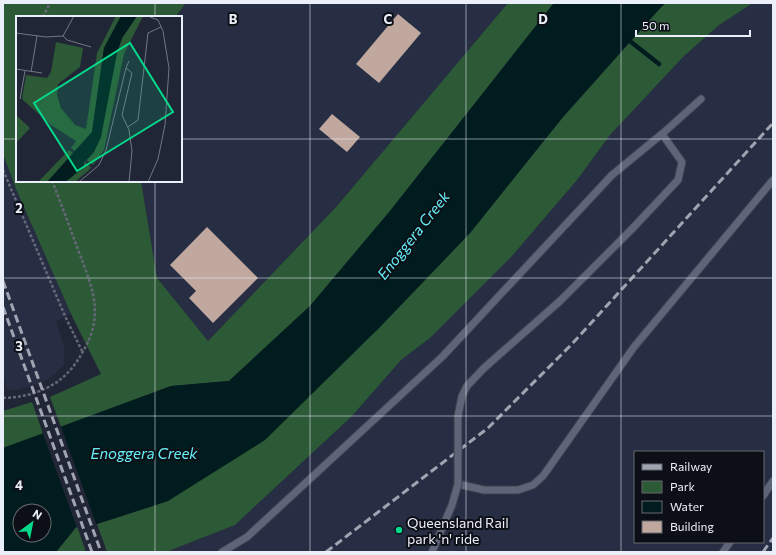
<svg xmlns="http://www.w3.org/2000/svg" width="776" height="555" font-family="Commissioner,sans-serif">
<rect width="100%" height="100%" fill="#212636"/>
<g fill="#272e44" fill-rule="evenodd">
<path d="M 186,3 L 508,3 L 337,206 L 208,341 L 157,278 L 141,181 L 181,181 L 181,17 L 175,17 Z"/>
<path d="M 753,3 L 773,3 L 773,552 L 166,552 L 235,525 L 352,416 L 401,360 L 430,338 L 512,256 L 577,180 L 609,135 L 683,57 L 719,25 ZM 635,452 L 763,452 L 763,542 L 635,542 Z"/>
<path d="M 3,154 L 16,189 L 71,314 L 56,321 L 64,347 L 64,365 L 57,372 L 45,381 L 17,390 L 9,390 L 5,387 L 6,383 L 3,381 Z"/>
</g>
<g fill="#2c5936">
<path d="M 3,3 L 186,3 L 175,17 L 17,17 L 17,181 L 141,181 L 157,278 L 208,341 L 337,206 L 508,3 L 554,3 L 390,211 L 310,306 L 229,381 L 171,386 L 61,427 L 50,397 L 101,374 L 71,314 L 16,189 L 3,154 Z"/>
<path d="M 666,3 L 753,3 L 719,25 L 683,57 L 610,135 L 577,180 L 512,256 L 430,338 L 401,360 L 352,416 L 235,525 L 166,552 L 107,552 L 97,524 L 168,501 L 378,329 L 470,233 L 563,117 L 662,6 Z"/>
<path d="M 32,402 L 43,434 L 3,448 L 3,411 Z"/>
<path d="M 77,526 L 86,552 L 56,552 Z"/>
</g>
<path fill="#001c1e" fill-rule="evenodd" d="M 554,3 L 666,3 L 662,6 L 563,117 L 470,233 L 378,329 L 265,440 L 168,501 L 97,524 L 77,526 L 56,552 L 3,552 L 3,448 L 171,386 L 229,381 L 310,306 L 390,211 ZM 20,511 L 44,511 L 44,535 L 20,535 Z"/>
<path fill="#212636" d="M 61,425 L 61,427 L 97,526 L 77,528 L 43,434 L 42,432 Z"/>
<g fill="none" stroke-linecap="round" stroke-linejoin="round">
<path stroke="#001c1e" stroke-width="4.5" d="M 626,38 L 659,64"/>
</g>
<g fill="#c0a89f">
<path d="M 398,14 L 421,33 L 379,83 L 356,64 Z"/>
<path d="M 332,114 L 360,137 L 347,152 L 319,129 Z"/>
<path d="M 207,227 L 258,278 L 213,323 L 189,298 L 196,291 L 170,265 Z"/>
</g>
<g fill="none" stroke-linecap="round" stroke-linejoin="round">
<defs>
<g id="lane">
<path d="M 632,229 L 678,180 L 682,162 L 662,134 L 701,99"/>
<path d="M 458,484 L 484,490 L 518,490 L 533,485 L 543,476 L 634,347 L 773,180"/>
<path d="M 763,496 L 773,481"/>
<path d="M 222,552 L 247,537 L 443,356 L 612,175 L 662,134"/>
<path d="M 723,552 L 730,542"/>
</g>
</defs>
<use href="#lane" stroke="#3c404e" stroke-width="9"/>
<g stroke="#646877" stroke-width="2.5" stroke-dasharray="3 2" stroke-linecap="butt">
<path d="M 43,17 L 50,3"/>
<path d="M 3,170 L 65,316 L 83,353"/>
<path d="M 3,398 C 31,397 58,388 75,364 C 107,319 95,294 77,247 C 69,225 61,203 52,181"/>
</g>
<use href="#lane" stroke="#5f6578" stroke-width="7"/>
<g stroke="#a0a4b1" stroke-width="3" stroke-dasharray="8 4" stroke-linecap="butt">
<path d="M 3,281 L 101,552"/>
<path d="M 3,307 L 92,552"/>
<path d="M 326,552 L 488,428 L 572,344 L 773,123"/>
<path d="M 763,552 L 773,538"/>
</g>
<defs>
<path id="lane-bridge" d="M 432,552 L 452,505 L 458,484 L 458,416 L 462,396 L 467,386 L 484,368 L 560,301 L 632,229"/>
</defs>
<use href="#lane-bridge" stroke="#3c404e" stroke-width="9" stroke-linecap="butt"/>
<use href="#lane-bridge" stroke="#5f6578" stroke-width="7"/>
</g>
<path fill="none" stroke="#ebeffa" stroke-width="1" stroke-opacity="0.55" d="M 155,3 L 155,17M 310,3 L 310,552M 466,3 L 466,552M 621,3 L 621,552M 3,139 L 17,139M 181,139 L 773,139M 155,181 L 155,552M 3,278 L 773,278M 3,416 L 773,416"/>
<circle fill="#05d98b" stroke="#0d0f16" stroke-width="1.5" cx="399" cy="530" r="4"/>
<g text-anchor="middle" dominant-baseline="central" stroke-width="4" stroke-linejoin="round" paint-order="stroke">
<g font-size="14" fill="#ebeffa" stroke="#0d0f16" text-anchor="start">
<text x="407" y="522">Queensland Rail<tspan x="407" dy="16">park 'n' ride</tspan></text>
</g>
<g font-size="15" font-style="italic" fill="#66eef7" stroke="#0d0f16">
<text transform="translate(413 235) rotate(-52)">Enoggera Creek</text>
<text x="144" y="453">Enoggera Creek</text>
</g>
</g>
<g transform="translate(16 16)">
<rect width="166" height="166" fill="#212636"/>
<path d="M 100,0 L 105,0 L 88,32 L 76,116 L 59,135 L 55,132 L 60,125 L 35,109 L 6,83 L 10,59 L 31,62 L 35,56 L 40,26 L 67,32 L 64,51 L 42,68 L 41,79 L 45,92 L 59,109 L 70,113 L 81,37 ZM 121,0 L 127,0 L 108,38 L 88,134 L 77,149 L 71,144 L 78,136 L 101,37 L 106,22 ZM 0,99 L 14,112 L 0,127 ZM 53,134 L 57,137 L 36,161 L 31,166 L 22,166 ZM 68,146 L 75,151 L 73,154 L 59,166 L 49,166 L 68,151 Z" fill="#2c5936"/>
<path d="M 105,0 L 121,0 L 106,22 L 101,37 L 85,121 L 78,136 L 68,146 L 68,151 L 49,166 L 31,166 L 76,116 L 88,32 Z" fill="#001c1e"/>
<path fill="none" stroke="#727684" stroke-width="1" d="M 0,17 L 30,21 L 47,20M 47,20 L 51,24 L 75,31M 47,20 L 58,0M 113,45 L 110,52 L 116,57 L 106,99 L 113,114 L 116,135 L 113,166M 0,53 L 26,57M 15,56 L 21,20M 4,83 L 9,55M 112,111 L 122,104 L 132,17 L 145,11M 63,166 L 83,149 L 90,134 L 110,52M 132,166 L 142,143 L 149,109 L 153,52 L 147,15 L 142,4 L 134,1"/>
<path fill="#05d98b" fill-opacity="0.15" stroke="#05d98b" stroke-width="2" d="M 114,27 L 157,96 L 61,155 L 18,87 Z"/>
<rect width="166" height="166" fill="none" stroke="#ebeffa" stroke-width="2"/>
</g>
<g font-size="13" text-anchor="middle" font-weight="bold" fill="#ebeffa" stroke="#0d0f16" stroke-width="4" stroke-linejoin="round" paint-order="stroke">
<text x="233" y="24">B</text>
<text x="388" y="24">C</text>
<text x="543" y="24">D</text>
<text x="19" y="213">2</text>
<text x="19" y="351">3</text>
<text x="19" y="490">4</text>
</g>
<rect width="776" height="555" fill="none" stroke="#ebeffa" stroke-width="8"/>
<rect x="634" y="451" width="130" height="92" fill="#0d0f16" stroke="#666971"/>
<rect x="642" y="464" width="20" height="6" fill="#a0a4b1" stroke="#666971"/>
<text x="670" y="471" font-size="12" fill="#ebeffa">Railway</text>
<rect x="642" y="481" width="20" height="12" fill="#2c5936" stroke="#666971"/>
<text x="670" y="491" font-size="12" fill="#ebeffa">Park</text>
<rect x="642" y="501" width="20" height="12" fill="#001c1e" stroke="#666971"/>
<text x="670" y="511" font-size="12" fill="#ebeffa">Water</text>
<rect x="642" y="521" width="20" height="12" fill="#c0a89f" stroke="#666971"/>
<text x="670" y="531" font-size="12" fill="#ebeffa">Building</text>
<g transform="translate(32 523) rotate(32)"><circle r="19" fill="#0d0f16" stroke="#666971"/>
<path d="M0-3L7 15L0 10L-7 15Z" fill="#05d98b"/>
<text y="-6" font-size="11" font-weight="bold" text-anchor="middle" fill="#ebeffa">N</text>
</g>
<path d="M636 30v6h114v-6" fill="none" stroke="#ebeffa" stroke-width="2"/>
<text x="642" y="30" font-size="12" fill="#ebeffa" stroke="#0d0f16" stroke-width="3" paint-order="stroke">50 m</text>
</svg>
